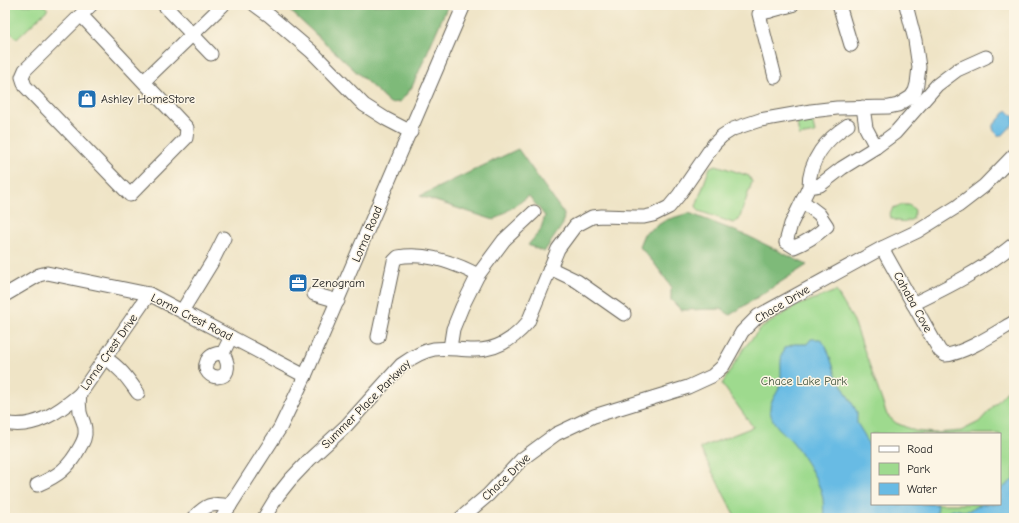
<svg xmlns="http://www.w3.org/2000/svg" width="1019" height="523" font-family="'Comic Neue',sans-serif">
<rect width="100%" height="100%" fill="#fcf5e5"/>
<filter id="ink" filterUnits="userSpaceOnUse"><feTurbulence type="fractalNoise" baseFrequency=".025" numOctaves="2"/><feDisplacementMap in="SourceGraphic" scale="8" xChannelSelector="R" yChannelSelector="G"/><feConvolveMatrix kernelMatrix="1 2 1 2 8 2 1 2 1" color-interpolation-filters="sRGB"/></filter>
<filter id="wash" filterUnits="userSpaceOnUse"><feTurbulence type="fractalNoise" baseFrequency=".012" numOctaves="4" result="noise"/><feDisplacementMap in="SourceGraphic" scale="16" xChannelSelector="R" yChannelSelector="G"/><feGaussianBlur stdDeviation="0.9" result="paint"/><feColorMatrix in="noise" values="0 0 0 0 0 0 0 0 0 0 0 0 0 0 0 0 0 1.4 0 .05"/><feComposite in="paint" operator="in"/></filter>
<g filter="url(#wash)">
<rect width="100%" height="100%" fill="#efe4c6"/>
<g fill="#9eda8e" stroke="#5d7b55" fill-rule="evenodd">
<path d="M 5,5 L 44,5 L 48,9 L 17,39 L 5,27 Z"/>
<path d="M 812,120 L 815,133 L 799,136 L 797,122 Z"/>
<path d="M 716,165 L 749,176 L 752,182 L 739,220 L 733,223 L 699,211 L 696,206 L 710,167 Z"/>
<path d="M 901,205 L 909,205 L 915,210 L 913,219 C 905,223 898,222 891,218 L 890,213 L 893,208 Z"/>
<path d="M 836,291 L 854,321 L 887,415 L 896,423 L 915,431 L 934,433 L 961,431 L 979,422 L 1009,389 L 1014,386 L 1014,518 L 736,518 L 700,448 L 753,427 L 722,384 L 744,348 L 760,329 L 796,306 ZM 872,434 L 1000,434 L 1000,504 L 872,504 Z"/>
</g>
<g fill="#7eba79" stroke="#4d6b4a">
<path d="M 284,5 L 448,5 L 412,87 L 400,102 L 390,103 Z"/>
<path d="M 518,149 L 564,214 L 563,224 L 544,252 L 528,245 L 540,231 L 545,216 L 529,196 L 494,220 L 420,196 Z"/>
<path d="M 689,213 L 748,236 L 807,265 L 730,315 L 721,309 L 681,310 L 671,300 L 671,286 L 654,263 L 639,246 L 644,234 L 666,220 Z"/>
</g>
<g fill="#68bbe4" stroke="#426c80">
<path d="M 1007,110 L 1014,117 L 1014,123 L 1002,136 L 1001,134 L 999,136 L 993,130 L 994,128 L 992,127 Z"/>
<path d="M 811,339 L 820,339 L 826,346 L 829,354 L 836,375 L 857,412 L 857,423 L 865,436 L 872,453 L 872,504 L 937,504 C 940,513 934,515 926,518 L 824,518 C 823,510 824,501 822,494 C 817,478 806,461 797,448 C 788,433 771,428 770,409 C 769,401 779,393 780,384 C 783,371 778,363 784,348 L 794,344 L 807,344 Z"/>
<path d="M 1014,479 L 1014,518 L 944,518 L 946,513 L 953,509 L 964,511 L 971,510 L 982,504 L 1000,504 L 1000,490 Z"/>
</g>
</g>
<g filter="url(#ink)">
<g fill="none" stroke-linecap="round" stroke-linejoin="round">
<defs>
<g id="minor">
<path d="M 164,5 L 211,54"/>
<path d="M 255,5 L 270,16 L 311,51 L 364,105 L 386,119 L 411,132"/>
<path d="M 768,5 L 770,11 L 792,5"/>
<path d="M 839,5 L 851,45"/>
<path d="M 770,11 L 759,14 L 775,77"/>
<path d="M 81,15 L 187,128 L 186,138 L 130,195 L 25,86 L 22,77 L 25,70 L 91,5"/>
<path d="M 144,81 L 223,5"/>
<path d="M 863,107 L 866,128 L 876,147 L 895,133 L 937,85 L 957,70 L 986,57"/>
<path d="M 848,125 C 826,139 809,160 809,187 L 820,185 L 842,168 L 876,147"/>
<path d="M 802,201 L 819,214 L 827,226 C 817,235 807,242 794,247 L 786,242 L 791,224 L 809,187"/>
<path d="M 882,248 L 934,341 L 940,351 L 945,355 C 964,354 997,332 1014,322"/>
<path d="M 550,268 L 577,281 L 624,314"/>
<path d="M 478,275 L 504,240 L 534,212"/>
<path d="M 314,294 L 338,301"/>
<path d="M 5,295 L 39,275 L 47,273 L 149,294 L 305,376"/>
<path d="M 913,304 C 948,287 984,269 1014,244"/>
<path d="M 182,311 L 212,262 L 224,238"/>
<path d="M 378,337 L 394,261 L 398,257 C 425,252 455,263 478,275 L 462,307 L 453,329 L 450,348"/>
<path d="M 223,353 C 216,353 210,355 207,361 C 198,381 241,386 223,353 L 231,337"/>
<path d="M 105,358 C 120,367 128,379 138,393"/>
<path d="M 5,423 C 34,430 60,411 80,394"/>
<path d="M 37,485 C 58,476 69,468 80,447 C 83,442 86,437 85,430 C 85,423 81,418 80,412 C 79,406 79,400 80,394 L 149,294"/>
<path d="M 193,518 C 206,505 211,502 230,506"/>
<path d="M 222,518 L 280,428 L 305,376 L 464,5"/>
<path d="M 264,518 L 278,495 L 290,480 L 309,460 L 346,426 L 401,365 C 411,358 422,351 434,349 C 447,347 459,350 472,350 C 496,351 513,340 528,322 L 558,249 L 575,226 L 592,217 L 602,216 L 634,217 L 644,217 L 653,215 L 669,207 L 679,195 L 714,144 L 722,136 L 733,129 L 760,120 L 811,111 L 837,108 L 889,107 L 898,105 L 911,97 L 915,91 L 917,84 L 919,67 L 915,40 L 906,5"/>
<path d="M 461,518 L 488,495 L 522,459 L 556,434 L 594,416 L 688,387 L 712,376 L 723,366 L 742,332 L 758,316 L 882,248 L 918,231 L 958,206 L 984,186 L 1014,155"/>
</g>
</defs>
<use href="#minor" stroke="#666258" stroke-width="15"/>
<use href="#minor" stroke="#fff" stroke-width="13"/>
</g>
</g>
<defs>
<symbol id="shop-square" viewBox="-11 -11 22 22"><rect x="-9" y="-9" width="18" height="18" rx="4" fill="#1f6fb2" stroke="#fcf5e5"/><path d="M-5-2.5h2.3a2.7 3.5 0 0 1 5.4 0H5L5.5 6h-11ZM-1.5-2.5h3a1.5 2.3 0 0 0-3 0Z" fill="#fff"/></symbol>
<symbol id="office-square" viewBox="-11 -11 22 22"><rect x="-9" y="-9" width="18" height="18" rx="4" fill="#1f6fb2" stroke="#fcf5e5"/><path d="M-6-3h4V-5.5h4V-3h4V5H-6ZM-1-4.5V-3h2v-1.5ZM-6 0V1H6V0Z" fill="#fff"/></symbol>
</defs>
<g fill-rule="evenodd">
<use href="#shop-square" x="76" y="88" width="22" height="22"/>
<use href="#office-square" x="287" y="272" width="22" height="22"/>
</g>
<g text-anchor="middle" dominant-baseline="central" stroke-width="3" stroke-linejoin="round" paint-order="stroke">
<g font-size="12" fill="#1c1c1c" stroke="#fcf5e5" text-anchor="start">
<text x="101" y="99">Ashley HomeStore</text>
<text x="312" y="283">Zenogram</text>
</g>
<g font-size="12" fill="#1c1c1c" stroke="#fcf5e5">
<text transform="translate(367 234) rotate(-67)">Lorna Road</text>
<text transform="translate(913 302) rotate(61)">Cahaba Cove</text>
<text transform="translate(782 304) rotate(-31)">Chace Drive</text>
<text transform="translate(192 317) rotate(27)">Lorna Crest Road</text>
<text transform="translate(109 352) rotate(-55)">Lorna Crest Drive</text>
<text transform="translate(366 404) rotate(-45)">Summer Place Parkway</text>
<text transform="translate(506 477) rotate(-44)">Chace Drive</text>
</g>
<g font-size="12" fill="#43553e" stroke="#fcf5e5">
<text x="804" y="381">Chace Lake Park</text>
</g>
</g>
<rect width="1019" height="523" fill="none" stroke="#fcf5e5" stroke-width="20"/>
<rect x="871" y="433" width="130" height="72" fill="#fcf5e5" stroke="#a29e95"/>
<rect x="879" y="446" width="20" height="6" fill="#ffffff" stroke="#a29e95"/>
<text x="907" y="453" font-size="12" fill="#1c1c1c">Road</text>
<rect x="879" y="463" width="20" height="12" fill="#9eda8e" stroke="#a29e95"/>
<text x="907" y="473" font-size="12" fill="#1c1c1c">Park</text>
<rect x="879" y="483" width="20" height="12" fill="#68bbe4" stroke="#a29e95"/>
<text x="907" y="493" font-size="12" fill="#1c1c1c">Water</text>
</svg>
